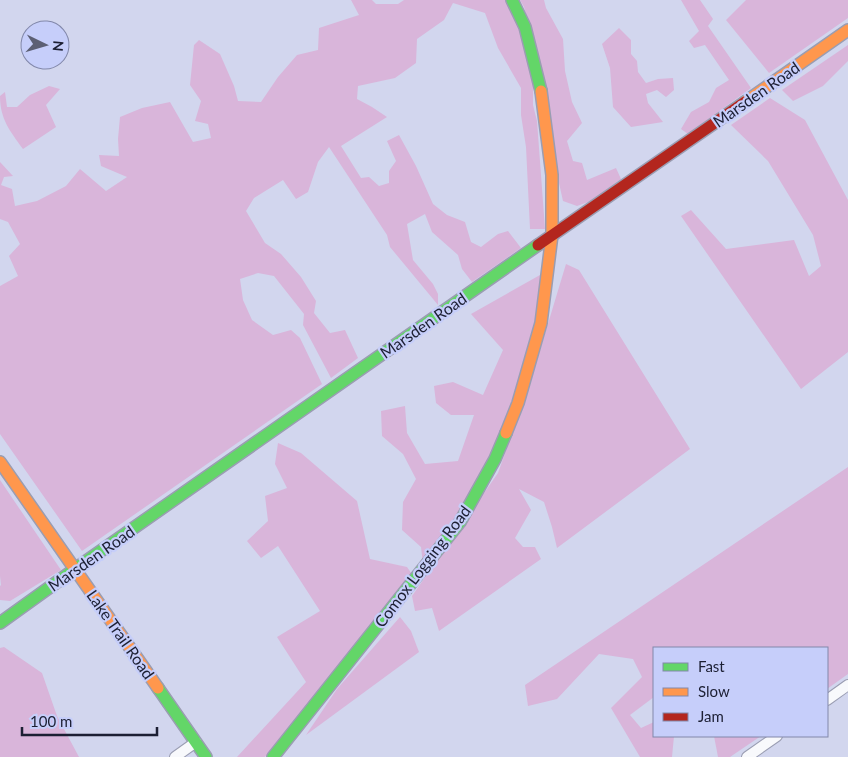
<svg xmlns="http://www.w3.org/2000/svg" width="848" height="757" font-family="Lato,sans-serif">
<rect width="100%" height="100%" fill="#d2d6ee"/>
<g fill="#d9b5da">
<path d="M 351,0 L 372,0 L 376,4 L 398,4 L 404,0 L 507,0 L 519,25 L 533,80 L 533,105 L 537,121 L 545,229 L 530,229 L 526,147 L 521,115 L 521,88 L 498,48 L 485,13 L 453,3 L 444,20 L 417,39 L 416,63 L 395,78 L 358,86 L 357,99 L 372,107 L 387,117 L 341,146 L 361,178 L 369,177 L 379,186 L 389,183 L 389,171 L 396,161 L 387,141 L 399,135 L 416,166 L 433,204 L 447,215 L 465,222 L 471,242 L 481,247 L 498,234 L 508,231 L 521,248 L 472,282 L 462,269 L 458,255 L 432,232 L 425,214 L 407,224 L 413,260 L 433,284 L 438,294 L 438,305 L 390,247 L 387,235 L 329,147 L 318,162 L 308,192 L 296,199 L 283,180 L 254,198 L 246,211 L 265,243 L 281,254 L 301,277 L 316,301 L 314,313 L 330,333 L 345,330 L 358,358 L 331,378 L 303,325 L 304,314 L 274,276 L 258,273 L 240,279 L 243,300 L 252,320 L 273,335 L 291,330 L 300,338 L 322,384 L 82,551 L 0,434 L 0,286 L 18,276 L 9,256 L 20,244 L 8,222 L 0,219 L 0,162 L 13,176 L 4,177 L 1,185 L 12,189 L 15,206 L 37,201 L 66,186 L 80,169 L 106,191 L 127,177 L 101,166 L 99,155 L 119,156 L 118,139 L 120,117 L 142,108 L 170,102 L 193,142 L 211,138 L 208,124 L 195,121 L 201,101 L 190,85 L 194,45 L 199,40 L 220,54 L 234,86 L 238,101 L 261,102 L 278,77 L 297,55 L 318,50 L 319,28 L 359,15 Z"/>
<path d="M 520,0 L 544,0 L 546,8 L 563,39 L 565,71 L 572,102 L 582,123 L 567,141 L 573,161 L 582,163 L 587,180 L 616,168 L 621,179 L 591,201 L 577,206 L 563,201 L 559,183 L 541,69 L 524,7 Z"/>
<path d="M 681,0 L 700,0 L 713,19 L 708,26 L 751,88 L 688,134 L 681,129 L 691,112 L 709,102 L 716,88 L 729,80 L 705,45 L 694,48 L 689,41 L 699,31 Z"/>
<path d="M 746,0 L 848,0 L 848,18 L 769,73 L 726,20 Z"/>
<path d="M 619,28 L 631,40 L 631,54 L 637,61 L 638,72 L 646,83 L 658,79 L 673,78 L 674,90 L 666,97 L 657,90 L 646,94 L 648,103 L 663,122 L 631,127 L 613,107 L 610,68 L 602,44 Z"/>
<path d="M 848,45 L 848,61 L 823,86 L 793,101 L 782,90 Z"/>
<path d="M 49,86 L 60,89 L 46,105 L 56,127 L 23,149 C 10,131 0,119 0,96 L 5,92 L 7,107 L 17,107 L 30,95 Z"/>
<path d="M 770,98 L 805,120 L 848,200 L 848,352 L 801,389 L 681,216 L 691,210 L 726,249 L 794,240 L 809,276 L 821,266 L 813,235 L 768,161 L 731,125 Z"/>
<path d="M 566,264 L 579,270 L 690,449 L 557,548 L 552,527 L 544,502 L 519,489 L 531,510 L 515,538 L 523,547 L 535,547 L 541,559 L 439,631 L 432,608 L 415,611 L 412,596 L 498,473 L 531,380 Z"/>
<path d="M 540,275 L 540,311 L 520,382 L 489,469 L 423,564 L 421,547 L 402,530 L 403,502 L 416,479 L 403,454 L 382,436 L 381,411 L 405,406 L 407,433 L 425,464 L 458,461 L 474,415 L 451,415 L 436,403 L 434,386 L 453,382 L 483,395 L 503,350 L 471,314 Z"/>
<path d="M 278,443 L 301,453 L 357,501 L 370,559 L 407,567 L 414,577 L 265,757 L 237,757 L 306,682 L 277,637 L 320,611 L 278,546 L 261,558 L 247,541 L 268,521 L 265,496 L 287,488 L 275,464 Z"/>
<path d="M 848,467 L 848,674 L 827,689 L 827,648 L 654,648 L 654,697 L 630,715 L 641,728 L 654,722 L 654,736 L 674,736 L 672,757 L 640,757 L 611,708 L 642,677 L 633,659 L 599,654 L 557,699 L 528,706 L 525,685 Z"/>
<path d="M 0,480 L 61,570 L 10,601 L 0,600 L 0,586 L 1,585 L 0,576 Z"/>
<path d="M 400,617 L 411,631 L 419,652 L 306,735 L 337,689 Z"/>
<path d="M 4,647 L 42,673 L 57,716 L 79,757 L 0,757 L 0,648 Z"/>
<path d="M 714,736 L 761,736 L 730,757 L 718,757 Z"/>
</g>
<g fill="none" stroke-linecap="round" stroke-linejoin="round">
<defs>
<g id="street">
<path d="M 827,700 L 848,685"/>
<path d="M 175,757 L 196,742"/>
<path d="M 747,757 L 777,736"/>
</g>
<g id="fast">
<path d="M 512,0 L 525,27 L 541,91"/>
<path d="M 0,623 L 75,569 L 538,245"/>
<path d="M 158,688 L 206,757"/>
<path d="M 273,757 L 460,522 L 495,459 L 506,433"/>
</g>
<g id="slow">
<path d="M 745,102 L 848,30"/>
<path d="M 506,433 L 518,403 L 541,323 L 552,235 L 552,175 L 541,91"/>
<path d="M 0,462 L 158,688"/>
</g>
<path id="jam" d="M 538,245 L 745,102"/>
</defs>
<use href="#street" stroke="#9a9db2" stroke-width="12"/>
<use href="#fast" stroke="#9a9db2" stroke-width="14"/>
<use href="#slow" stroke="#9a9db2" stroke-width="14"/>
<use href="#jam" stroke="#9a9db2" stroke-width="14"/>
<use href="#street" stroke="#f8f9fc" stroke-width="10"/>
<use href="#fast" stroke="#63d668" stroke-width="11"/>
<use href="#slow" stroke="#ff974d" stroke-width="11"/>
<use href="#jam" stroke="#b3261e" stroke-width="11"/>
</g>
<g text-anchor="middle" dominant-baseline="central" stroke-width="4.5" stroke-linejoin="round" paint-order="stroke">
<g font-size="16" fill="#1c1f33" stroke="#c6cefa">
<text transform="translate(756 94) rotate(-35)">Marsden Road</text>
<text transform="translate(423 325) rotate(-35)">Marsden Road</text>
<text transform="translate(91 558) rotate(-35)">Marsden Road</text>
<text transform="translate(422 566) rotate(-53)">Comox Logging Road</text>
<text transform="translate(121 634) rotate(55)">Lake Trail Road</text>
</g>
</g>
<rect x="653" y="647" width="175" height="90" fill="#c6cefa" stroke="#8288aa"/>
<rect x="663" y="663" width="25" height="8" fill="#63d668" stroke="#8288aa"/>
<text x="698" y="672" font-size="15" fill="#1c1f33">Fast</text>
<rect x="663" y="688" width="25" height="8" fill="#ff974d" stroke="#8288aa"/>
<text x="698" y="697" font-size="15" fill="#1c1f33">Slow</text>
<rect x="663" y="713" width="25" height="8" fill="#b3261e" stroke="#8288aa"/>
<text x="698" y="722" font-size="15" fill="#1c1f33">Jam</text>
<g transform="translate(45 45) rotate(95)"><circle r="24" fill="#c6cefa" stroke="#8288aa"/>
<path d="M0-4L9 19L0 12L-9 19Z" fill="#5c5f74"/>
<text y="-8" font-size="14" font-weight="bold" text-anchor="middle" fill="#1c1f33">N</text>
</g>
<path d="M22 727v8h135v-8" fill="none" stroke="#1c1f33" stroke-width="2.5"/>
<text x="30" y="727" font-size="15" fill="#1c1f33" stroke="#c6cefa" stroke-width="4" paint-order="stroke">100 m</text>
</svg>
